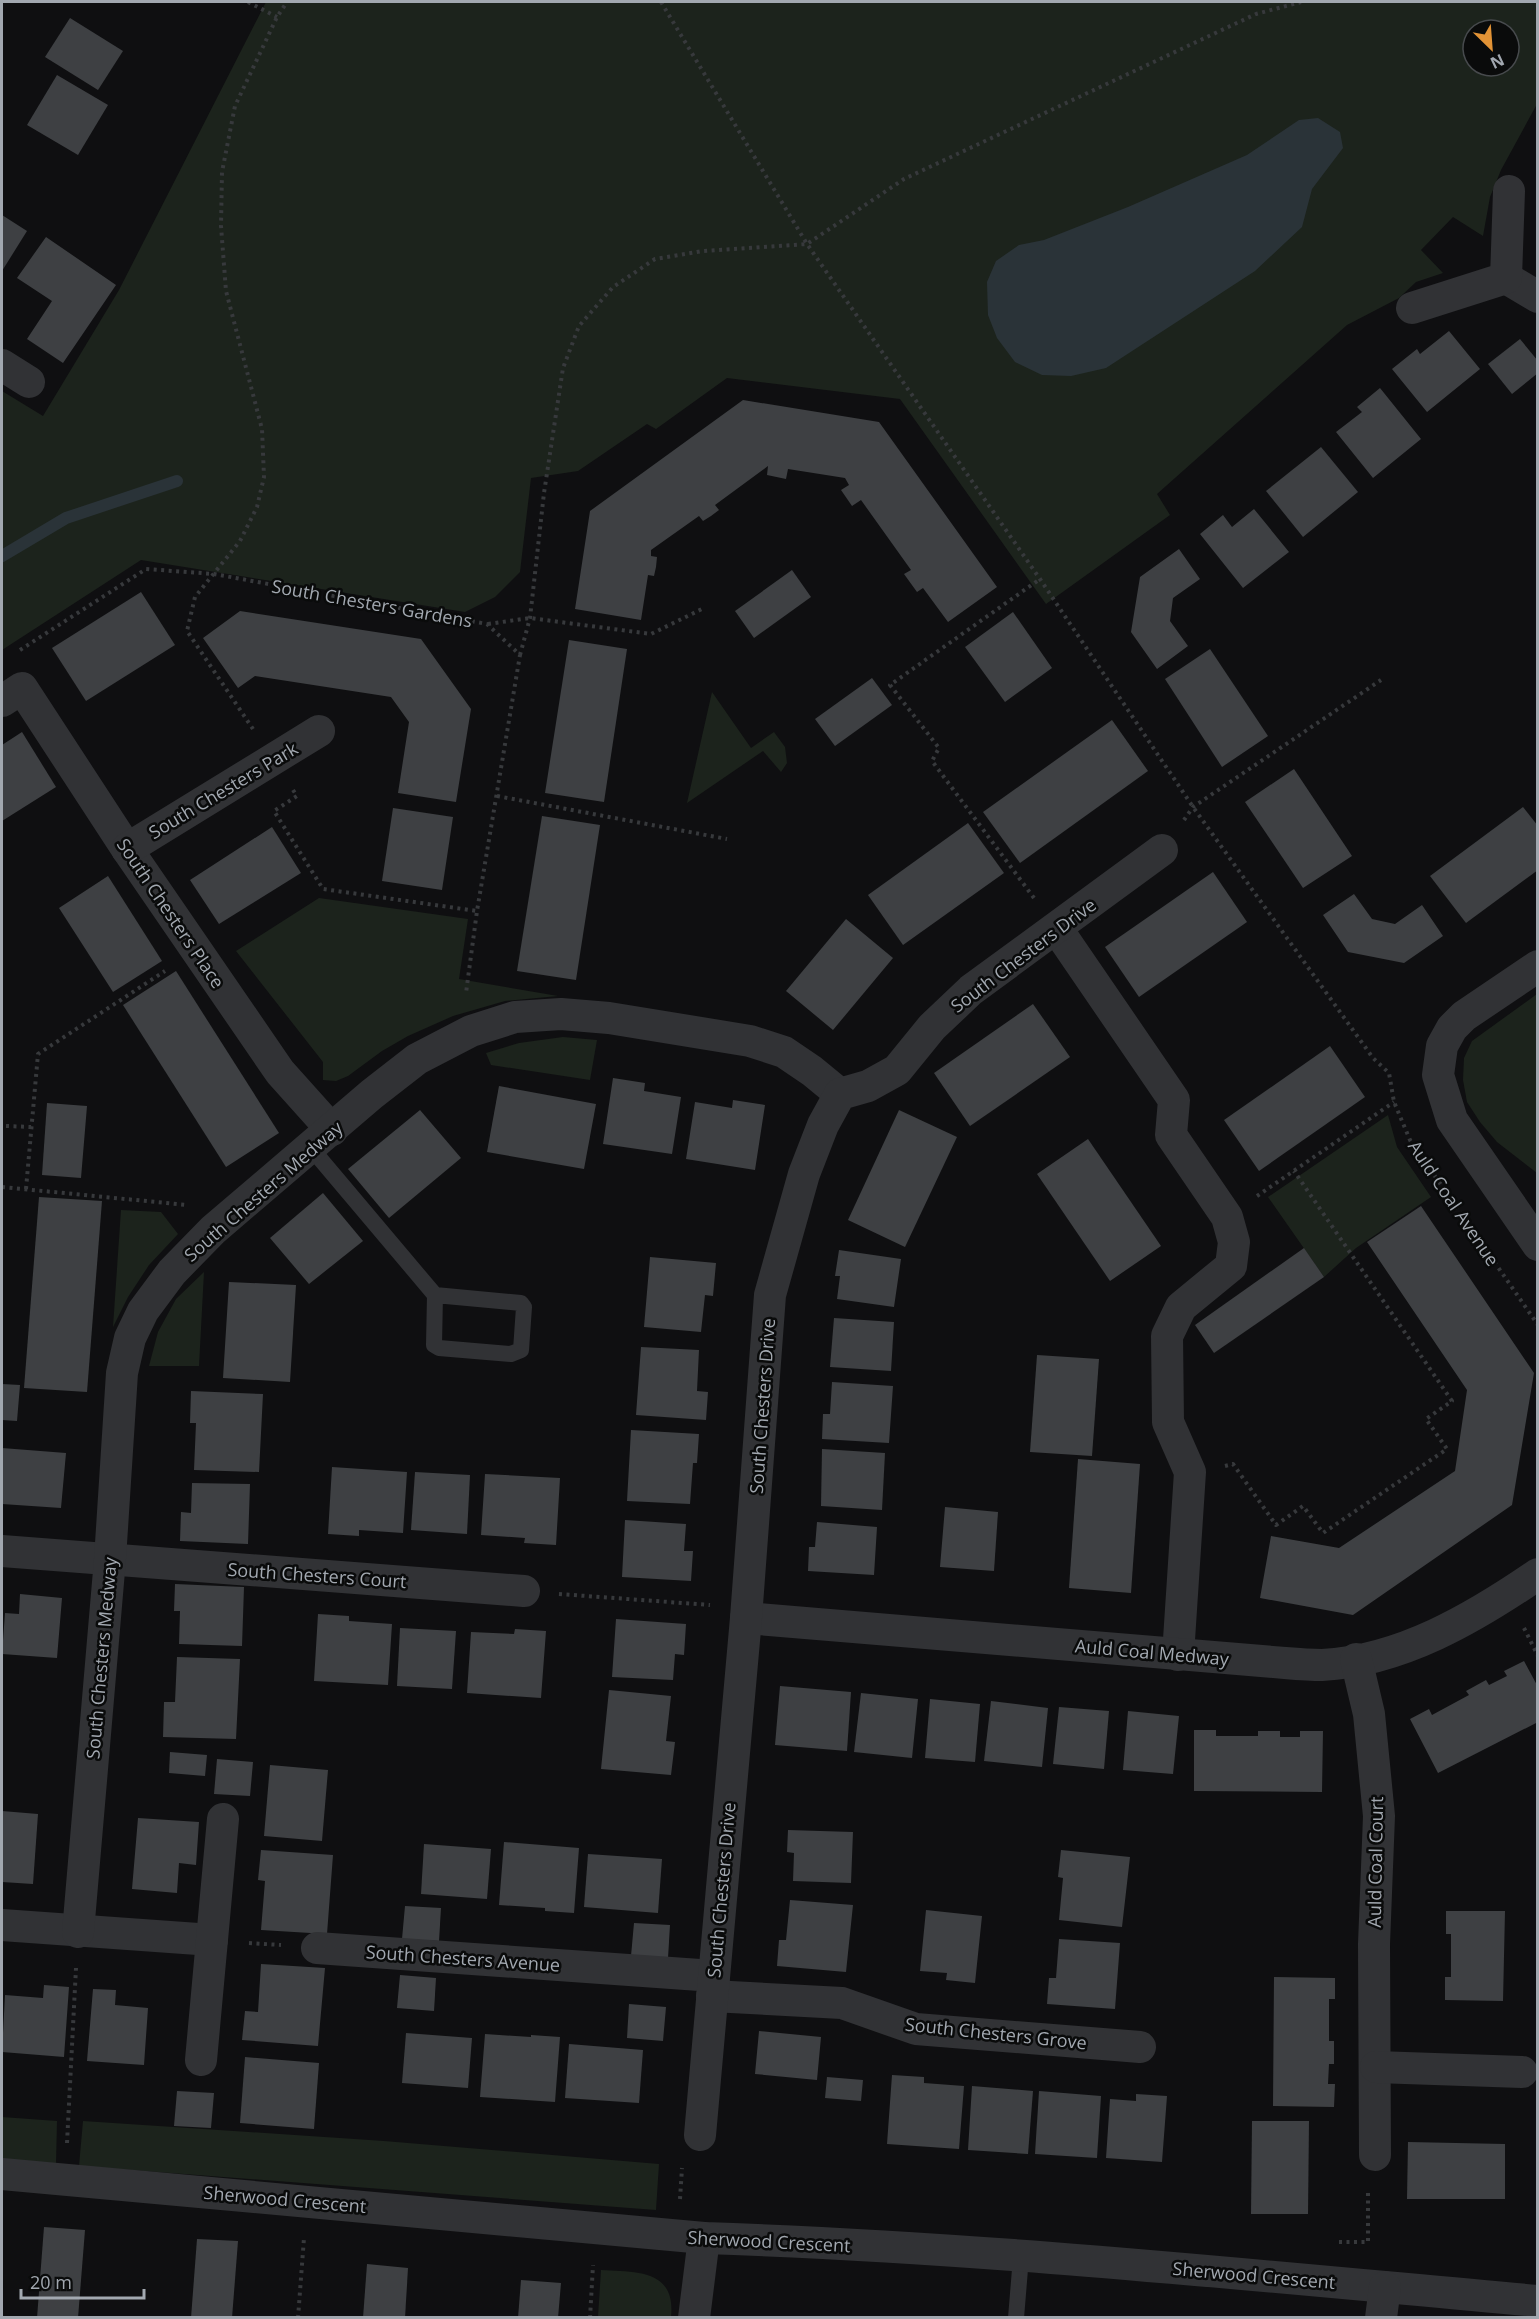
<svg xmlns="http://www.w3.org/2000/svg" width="1539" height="2319" font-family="'Open Sans',sans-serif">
<rect width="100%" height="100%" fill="#0f0f11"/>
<g fill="#1c231c" fill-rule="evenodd">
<path d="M 266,2 L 1537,2 L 1537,104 L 1501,170 L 1490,197 L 1483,236 L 1453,217 L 1421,250 L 1443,273 L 1416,282 L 1399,298 L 1347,325 L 1157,494 L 1170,515 L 1046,604 L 900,399 L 727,378 L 656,429 L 647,424 L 578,471 L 531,478 L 520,572 L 495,597 L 465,612 L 141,560 L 2,650 L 2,391 L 43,416 L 119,290 ZM 1473,30 L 1509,30 L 1509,66 L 1473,66 Z"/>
<path d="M 712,692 L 751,748 L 774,732 L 785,747 L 787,763 L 781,772 L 763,751 L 687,803 Z"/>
<path d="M 319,898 L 468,919 L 459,979 L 558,996 L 505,1001 L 453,1016 L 408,1036 L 382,1051 L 348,1076 L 336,1081 L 323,1080 L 323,1062 L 236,951 Z"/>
<path d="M 1537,994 L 1537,1173 L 1497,1142 L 1480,1122 L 1467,1102 L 1463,1080 L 1464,1058 L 1472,1041 Z"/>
<path d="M 563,1037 L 597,1040 L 590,1080 L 491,1065 L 486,1053 L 519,1043 Z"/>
<path d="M 1388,1115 L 1397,1147 L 1431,1197 L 1356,1248 L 1324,1277 L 1268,1197 Z"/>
<path d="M 121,1210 L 161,1212 L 178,1234 L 149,1265 L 128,1297 L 113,1327 Z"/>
<path d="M 204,1272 L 199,1366 L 149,1366 L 158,1332 L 176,1299 Z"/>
<path d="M 2,2117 L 57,2121 L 56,2164 L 2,2159 Z"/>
<path d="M 83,2121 L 384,2141 L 659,2164 L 656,2210 L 79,2166 Z"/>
<path d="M 601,2270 C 636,2272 676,2269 671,2317 L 598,2317 Z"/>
</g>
<path fill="#2a3338" d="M 1318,118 L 1340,132 L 1343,148 L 1312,189 L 1302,227 L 1255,271 L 1106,368 L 1071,376 L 1042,375 L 1015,362 L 997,338 L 988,315 L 987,282 L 996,261 L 1019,245 L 1044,240 L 1128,207 L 1247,155 L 1299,120 Z"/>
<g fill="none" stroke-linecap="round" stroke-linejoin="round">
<path stroke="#2a3338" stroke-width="12" d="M 2,556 L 66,518 L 177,481"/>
</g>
<g fill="#3e4043">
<path d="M 70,18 L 123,51 L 98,90 L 45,57 Z"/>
<path d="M 57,75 L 108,105 L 78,155 L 27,125 Z"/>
<path d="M 2,215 L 27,231 L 2,271 Z"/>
<path d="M 46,237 L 116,285 L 63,363 L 27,339 L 52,301 L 17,278 Z"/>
<path d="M 1449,331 L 1480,369 L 1427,412 L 1392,369 L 1417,349 L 1420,354 Z"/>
<path d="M 1520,339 L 1538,361 L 1538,373 L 1512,394 L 1488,364 Z"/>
<path d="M 1380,388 L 1421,439 L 1373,478 L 1336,432 L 1362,412 L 1357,407 Z"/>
<path d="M 743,400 L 879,422 L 997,587 L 948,622 L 923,588 L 917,592 L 904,574 L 911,570 L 861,500 L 852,506 L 841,490 L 849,485 L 845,478 L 788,469 L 786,479 L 767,475 L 768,466 L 715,505 L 719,510 L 711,516 L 703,521 L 699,516 L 651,550 L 651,556 L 657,557 L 656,567 L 654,576 L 648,575 L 641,620 L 575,609 L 590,511 Z"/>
<path d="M 1321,447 L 1358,492 L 1303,537 L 1266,491 Z"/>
<path d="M 1254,509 L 1289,552 L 1243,588 L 1200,534 L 1223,515 L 1232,527 Z"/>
<path d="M 1179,549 L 1200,579 L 1173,598 L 1170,621 L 1188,646 L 1157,669 L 1131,632 L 1140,577 Z"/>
<path d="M 792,570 L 811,597 L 754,638 L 735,611 Z"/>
<path d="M 141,592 L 175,645 L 86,701 L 52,648 Z"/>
<path d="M 240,611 L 421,639 L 471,709 L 456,802 L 398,793 L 409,722 L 391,697 L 255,676 L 238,688 L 203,638 Z"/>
<path d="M 1013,612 L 1052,668 L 1005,702 L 965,647 Z"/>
<path d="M 569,640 L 627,649 L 604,802 L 545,793 Z"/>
<path d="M 1210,649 L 1268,736 L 1222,767 L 1165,679 Z"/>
<path d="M 872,678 L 892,705 L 835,746 L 815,719 Z"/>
<path d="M 1112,720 L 1148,771 L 1020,863 L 983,812 Z"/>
<path d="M 22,732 L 56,787 L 2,821 L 2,745 Z"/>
<path d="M 1294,769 L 1352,856 L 1303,888 L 1245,802 Z"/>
<path d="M 1523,807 L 1538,826 L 1538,870 L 1466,923 L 1430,876 Z"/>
<path d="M 393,808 L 453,817 L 442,890 L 382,881 Z"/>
<path d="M 542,816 L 600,825 L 576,980 L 517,971 Z"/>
<path d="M 968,823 L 1004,873 L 903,945 L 868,895 Z"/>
<path d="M 272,827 L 301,873 L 219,924 L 190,880 Z"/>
<path d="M 1213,872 L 1247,922 L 1139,997 L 1105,947 Z"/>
<path d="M 108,876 L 162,961 L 113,992 L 59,908 Z"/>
<path d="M 1354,894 L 1372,919 L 1395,924 L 1422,905 L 1443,936 L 1404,963 L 1348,952 L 1323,915 Z"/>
<path d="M 846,919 L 893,958 L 833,1030 L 786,991 Z"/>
<path d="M 176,971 L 279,1133 L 226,1167 L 123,1005 Z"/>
<path d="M 1033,1004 L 1070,1057 L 970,1126 L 934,1073 Z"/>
<path d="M 1330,1046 L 1365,1097 L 1259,1171 L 1224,1120 Z"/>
<path d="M 613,1078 L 645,1083 L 644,1091 L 681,1097 L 672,1154 L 603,1144 Z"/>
<path d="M 499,1086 L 596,1104 L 584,1169 L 487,1152 Z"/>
<path d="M 733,1100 L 765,1105 L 755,1170 L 686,1159 L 695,1102 L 732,1108 Z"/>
<path d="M 47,1103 L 87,1106 L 81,1178 L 42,1175 Z"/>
<path d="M 420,1110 L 461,1158 L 389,1218 L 348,1169 Z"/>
<path d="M 899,1110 L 957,1137 L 905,1247 L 848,1220 Z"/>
<path d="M 1088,1139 L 1161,1246 L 1110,1281 L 1037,1174 Z"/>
<path d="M 323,1193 L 363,1241 L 309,1284 L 270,1238 Z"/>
<path d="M 39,1197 L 102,1201 L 87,1392 L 24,1388 Z"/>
<path d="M 1421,1206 L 1534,1373 L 1512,1505 L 1353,1615 L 1260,1598 L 1271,1536 L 1339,1548 L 1455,1471 L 1467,1390 L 1367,1242 Z"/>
<path d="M 1304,1248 L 1324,1277 L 1214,1353 L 1195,1325 Z"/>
<path d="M 839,1250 L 901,1259 L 894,1307 L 837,1299 L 840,1276 L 835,1276 Z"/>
<path d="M 650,1257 L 716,1263 L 713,1296 L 705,1295 L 701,1332 L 644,1327 Z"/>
<path d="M 229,1282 L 296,1285 L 290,1382 L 223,1378 Z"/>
<path d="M 834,1318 L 894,1322 L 891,1371 L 830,1367 Z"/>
<path d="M 641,1347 L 699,1350 L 697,1391 L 708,1392 L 706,1420 L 636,1415 Z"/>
<path d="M 1037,1355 L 1099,1359 L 1092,1456 L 1030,1452 Z"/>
<path d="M 832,1382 L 893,1386 L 889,1443 L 822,1439 L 823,1414 L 830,1414 Z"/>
<path d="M 2,1384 L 20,1385 L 17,1421 L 2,1420 Z"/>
<path d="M 191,1391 L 263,1394 L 259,1472 L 194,1470 L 196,1423 L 190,1423 Z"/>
<path d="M 631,1430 L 699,1434 L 697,1463 L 693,1463 L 690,1504 L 627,1501 Z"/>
<path d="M 2,1448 L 66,1453 L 61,1508 L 2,1504 Z"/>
<path d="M 822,1449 L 885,1453 L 882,1510 L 821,1506 Z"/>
<path d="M 1078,1459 L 1140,1464 L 1131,1593 L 1069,1588 Z"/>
<path d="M 332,1467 L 407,1472 L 403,1533 L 359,1530 L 359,1536 L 328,1534 Z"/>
<path d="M 415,1472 L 470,1475 L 467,1534 L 411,1530 Z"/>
<path d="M 485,1474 L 560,1478 L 556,1545 L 524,1543 L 525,1538 L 481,1535 Z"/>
<path d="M 192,1483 L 250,1484 L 248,1544 L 180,1541 L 181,1512 L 191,1513 Z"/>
<path d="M 945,1507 L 998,1512 L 994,1571 L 940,1567 Z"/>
<path d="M 625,1520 L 686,1524 L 684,1551 L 693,1551 L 691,1581 L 622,1577 Z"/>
<path d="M 817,1522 L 877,1527 L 874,1575 L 808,1571 L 809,1547 L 815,1547 Z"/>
<path d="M 175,1584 L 244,1587 L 242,1646 L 179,1644 L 180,1611 L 174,1611 Z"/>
<path d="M 20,1594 L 62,1598 L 57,1658 L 2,1654 L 5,1613 L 19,1614 Z"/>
<path d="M 318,1614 L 349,1616 L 349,1621 L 392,1624 L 388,1685 L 314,1681 Z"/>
<path d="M 616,1619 L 686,1624 L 684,1655 L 675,1654 L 673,1680 L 612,1677 Z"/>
<path d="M 400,1628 L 456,1631 L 452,1689 L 397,1686 Z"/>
<path d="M 515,1629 L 546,1631 L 541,1698 L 467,1693 L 471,1632 L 514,1634 Z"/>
<path d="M 177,1657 L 240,1659 L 236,1739 L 163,1737 L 164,1702 L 175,1702 Z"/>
<path d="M 1524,1661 L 1538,1687 L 1538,1722 L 1438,1773 L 1410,1719 L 1429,1709 L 1432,1715 L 1469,1695 L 1466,1691 L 1486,1680 L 1489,1685 L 1507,1676 L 1504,1671 Z"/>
<path d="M 780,1686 L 851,1692 L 847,1751 L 775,1745 Z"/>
<path d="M 609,1690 L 671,1696 L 666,1741 L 675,1742 L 671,1775 L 601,1769 Z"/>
<path d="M 861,1693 L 918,1699 L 912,1758 L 854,1752 Z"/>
<path d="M 930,1699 L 980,1704 L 975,1762 L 925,1758 Z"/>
<path d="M 991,1701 L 1048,1708 L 1042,1767 L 984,1761 Z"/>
<path d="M 1059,1707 L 1109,1711 L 1104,1769 L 1053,1764 Z"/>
<path d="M 1128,1711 L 1179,1716 L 1173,1774 L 1123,1770 Z"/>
<path d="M 1194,1730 L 1216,1730 L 1216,1736 L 1258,1736 L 1258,1731 L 1280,1731 L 1280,1737 L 1300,1737 L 1300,1731 L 1323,1731 L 1322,1792 L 1194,1791 Z"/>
<path d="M 170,1752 L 207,1755 L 205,1776 L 169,1773 Z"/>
<path d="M 217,1759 L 253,1762 L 250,1796 L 214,1794 Z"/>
<path d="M 270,1765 L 328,1770 L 322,1841 L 264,1836 Z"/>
<path d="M 2,1811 L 38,1814 L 33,1884 L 2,1882 Z"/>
<path d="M 138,1818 L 199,1822 L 196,1865 L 179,1863 L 177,1893 L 132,1889 Z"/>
<path d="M 788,1830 L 853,1832 L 851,1883 L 793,1881 L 794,1853 L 787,1852 Z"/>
<path d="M 504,1842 L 579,1848 L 574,1913 L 545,1911 L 545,1908 L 499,1905 Z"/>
<path d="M 424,1844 L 491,1849 L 487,1899 L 421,1894 Z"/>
<path d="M 261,1850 L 333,1855 L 327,1934 L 261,1930 L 265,1881 L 258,1880 Z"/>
<path d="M 1061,1850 L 1130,1857 L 1122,1927 L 1059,1920 L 1063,1878 L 1058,1877 Z"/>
<path d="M 588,1854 L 662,1859 L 658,1913 L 584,1907 Z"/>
<path d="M 790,1900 L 853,1905 L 846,1972 L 777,1966 L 779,1940 L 786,1940 Z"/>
<path d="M 405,1906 L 441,1908 L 439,1941 L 402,1939 Z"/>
<path d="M 926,1910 L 982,1916 L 975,1983 L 946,1980 L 947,1973 L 920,1971 Z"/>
<path d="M 1446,1911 L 1505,1911 L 1503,2001 L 1445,2000 L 1445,1977 L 1451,1977 L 1451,1934 L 1446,1934 Z"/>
<path d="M 634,1923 L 670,1925 L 668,1958 L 631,1956 Z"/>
<path d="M 1059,1939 L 1120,1943 L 1115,2009 L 1047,2004 L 1049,1978 L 1056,1978 Z"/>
<path d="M 261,1964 L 325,1968 L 318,2046 L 242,2040 L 245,2011 L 258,2012 Z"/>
<path d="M 400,1975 L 436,1978 L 434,2011 L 397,2008 Z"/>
<path d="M 1274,1977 L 1335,1978 L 1335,1999 L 1329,1999 L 1329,2041 L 1334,2041 L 1334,2064 L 1329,2064 L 1328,2084 L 1335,2084 L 1334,2107 L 1273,2106 Z"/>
<path d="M 44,1985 L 69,1987 L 64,2057 L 2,2052 L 5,1995 L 43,1998 Z"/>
<path d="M 93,1989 L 116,1990 L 115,2005 L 148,2008 L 144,2065 L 87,2061 Z"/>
<path d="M 629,2004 L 666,2007 L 663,2041 L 627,2038 Z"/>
<path d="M 759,2031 L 821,2037 L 817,2080 L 755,2074 Z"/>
<path d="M 406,2033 L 472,2038 L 468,2088 L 402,2083 Z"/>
<path d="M 485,2034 L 531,2037 L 531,2035 L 560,2037 L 555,2102 L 480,2097 Z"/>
<path d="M 569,2044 L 643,2050 L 639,2103 L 565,2098 Z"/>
<path d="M 245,2057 L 319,2063 L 314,2129 L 240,2123 Z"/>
<path d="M 892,2075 L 924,2077 L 924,2083 L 964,2086 L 959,2149 L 887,2144 Z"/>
<path d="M 827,2077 L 863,2080 L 861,2101 L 825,2098 Z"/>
<path d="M 972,2086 L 1033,2091 L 1028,2154 L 968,2150 Z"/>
<path d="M 177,2091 L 214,2093 L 211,2128 L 174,2126 Z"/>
<path d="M 1039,2091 L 1101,2096 L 1097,2158 L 1035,2154 Z"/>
<path d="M 1136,2094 L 1167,2096 L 1162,2162 L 1106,2158 L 1110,2099 L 1136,2101 Z"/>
<path d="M 1252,2121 L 1309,2121 L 1308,2214 L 1251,2214 Z"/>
<path d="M 1408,2142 L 1505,2144 L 1505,2199 L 1407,2199 Z"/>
<path d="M 44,2227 L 85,2230 L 78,2318 L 37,2318 Z"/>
<path d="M 197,2239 L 238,2241 L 232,2318 L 191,2318 Z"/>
<path d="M 367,2264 L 408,2268 L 405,2318 L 363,2318 Z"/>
<path d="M 521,2280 L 561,2283 L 558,2318 L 518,2318 Z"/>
</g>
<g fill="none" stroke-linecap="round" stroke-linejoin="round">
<g stroke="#37393c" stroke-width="4" stroke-dasharray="3 4.5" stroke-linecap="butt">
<path d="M 248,2 L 277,17"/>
<path d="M 661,2 L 807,244 L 1040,579 L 1193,807 L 1373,1058 L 1389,1073 L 1394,1102 L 1410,1140 L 1538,1325"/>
<path d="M 488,624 L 530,618 L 651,634 L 704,608"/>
<path d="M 20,650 L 146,569 L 214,574 L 487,624 L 520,655 L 477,911 L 466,993"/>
<path d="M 520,655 L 530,618 L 544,493 L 563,368 L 579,326 L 613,287 L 655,259 L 703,251 L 807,244 L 904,179 L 1256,14 L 1301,2"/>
<path d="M 253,729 L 187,631 L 195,597 L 240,541 L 257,507 L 264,477 L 262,429 L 226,291 L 221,226 L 222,172 L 235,106 L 277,17 L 287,2"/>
<path d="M 293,790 L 297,796 L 274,811 L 323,889 L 477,911"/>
<path d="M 497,796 L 727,839"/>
<path d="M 1184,820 L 1193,807 L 1381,680"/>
<path d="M 1034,898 L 932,761 L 939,748 L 890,685 L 1040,579"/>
<path d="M 6,1126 L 31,1127"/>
<path d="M 2,1187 L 187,1205"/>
<path d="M 26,1189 L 38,1054 L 165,971"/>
<path d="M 1257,1196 L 1394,1102"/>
<path d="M 1225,1466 L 1233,1464 L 1276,1525 L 1303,1506 L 1323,1533 L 1447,1449 L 1426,1419 L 1452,1401 L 1294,1171"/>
<path d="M 559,1594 L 710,1605"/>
<path d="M 1524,1628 L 1538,1656"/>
<path d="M 249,1943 L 281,1945"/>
<path d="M 67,2143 L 76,1968"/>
<path d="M 680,2199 L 682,2168"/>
<path d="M 1339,2242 L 1368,2242 L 1368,2191"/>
<path d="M 298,2318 L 304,2238"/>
<path d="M 590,2318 L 593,2265"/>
</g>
<g stroke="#313235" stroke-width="16">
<path d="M 311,1148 L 435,1295 L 434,1345 L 439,1348 L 511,1354 L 521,1350 L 524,1307 L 521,1303 L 435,1295"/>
<path d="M 1016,2318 L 1021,2257"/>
</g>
<g stroke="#313235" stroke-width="32">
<path d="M 1506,278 L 1538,297"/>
<path d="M 1412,308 L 1506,278 L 1509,191"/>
<path d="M 2,365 L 29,382"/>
<path d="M 2,701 L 22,688 L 127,849 L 280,1072 L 332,1130"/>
<path d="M 127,849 L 319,731"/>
<path d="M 1057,929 L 1174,1100 L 1171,1135 L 1227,1217 L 1234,1242 L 1231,1266 L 1181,1307 L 1167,1336 L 1168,1422 L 1190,1472 L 1178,1655"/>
<path d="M 1538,966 L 1464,1016 L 1452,1028 L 1442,1046 L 1438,1075 L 1452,1120 L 1538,1245"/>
<path d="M 2,1551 L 524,1591"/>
<path d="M 746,1618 L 1285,1663 C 1297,1664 1310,1665 1322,1665 C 1401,1661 1474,1618 1538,1574"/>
<path d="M 1356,1659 L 1369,1714 L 1379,1816 L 1374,1944 L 1375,2155"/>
<path d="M 2,1925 L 212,1940"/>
<path d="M 78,1932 L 110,1559 L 122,1373 L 130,1338 L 143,1311 L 172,1272 L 213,1230 L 372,1094 L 417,1059 L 471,1031 L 515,1017 L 561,1014 L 609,1018 L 750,1041 L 784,1052 L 812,1071 L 840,1094"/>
<path d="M 317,1948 L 714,1976"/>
<path d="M 712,1996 L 842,2003 L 916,2029 L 1140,2047"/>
<path d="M 201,2060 L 223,1819"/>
<path d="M 1376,2067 L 1522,2072"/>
<path d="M 700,2135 L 746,1618 L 770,1295 L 804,1174 L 823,1125 L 840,1094 L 868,1086 L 897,1070 L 932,1027 L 971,990 L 1162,850"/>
<path d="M 2,2174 L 704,2238 C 982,2247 1260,2276 1538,2301"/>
<path d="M 694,2318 L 704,2238"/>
<path d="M 1381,2318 L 1385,2287"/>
</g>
</g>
<g text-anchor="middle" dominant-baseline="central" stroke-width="5" stroke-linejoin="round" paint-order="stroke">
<g font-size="18" fill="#a2a8b0" stroke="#0a0b0b">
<text transform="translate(372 603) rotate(10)">South Chesters Gardens</text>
<text transform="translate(223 790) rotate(-31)">South Chesters Park</text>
<text transform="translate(171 913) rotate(56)">South Chesters Place</text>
<text transform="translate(1023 955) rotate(-37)">South Chesters Drive</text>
<text transform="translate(263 1191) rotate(-41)">South Chesters Medway</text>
<text transform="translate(1454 1203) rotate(56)">Auld Coal Avenue</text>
<text transform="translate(762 1406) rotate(-86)">South Chesters Drive</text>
<text transform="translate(317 1575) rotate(4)">South Chesters Court</text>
<text transform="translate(1152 1652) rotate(5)">Auld Coal Medway</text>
<text transform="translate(101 1658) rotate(-85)">South Chesters Medway</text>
<text transform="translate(1375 1862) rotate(-89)">Auld Coal Court</text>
<text transform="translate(721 1890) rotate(-85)">South Chesters Drive</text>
<text transform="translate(463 1958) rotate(4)">South Chesters Avenue</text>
<text transform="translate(996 2033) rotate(6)">South Chesters Grove</text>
<text transform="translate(285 2199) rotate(5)">Sherwood Crescent</text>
<text transform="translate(769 2241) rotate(3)">Sherwood Crescent</text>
<text transform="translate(1254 2275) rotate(5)">Sherwood Crescent</text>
</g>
</g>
<rect width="1539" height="2319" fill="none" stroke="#a2a8b0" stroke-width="6"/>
<g transform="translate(1491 48) rotate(155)"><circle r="28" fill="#0a0b0b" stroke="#474a4d" stroke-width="1.5"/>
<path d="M0-4.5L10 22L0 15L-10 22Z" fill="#e29336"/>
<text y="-9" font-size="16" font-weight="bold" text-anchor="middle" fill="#a2a8b0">N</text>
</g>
<path d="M21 2289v9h123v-9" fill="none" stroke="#a2a8b0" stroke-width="3"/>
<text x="30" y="2289" font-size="18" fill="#a2a8b0" stroke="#0a0b0b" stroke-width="4.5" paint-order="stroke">20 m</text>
</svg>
